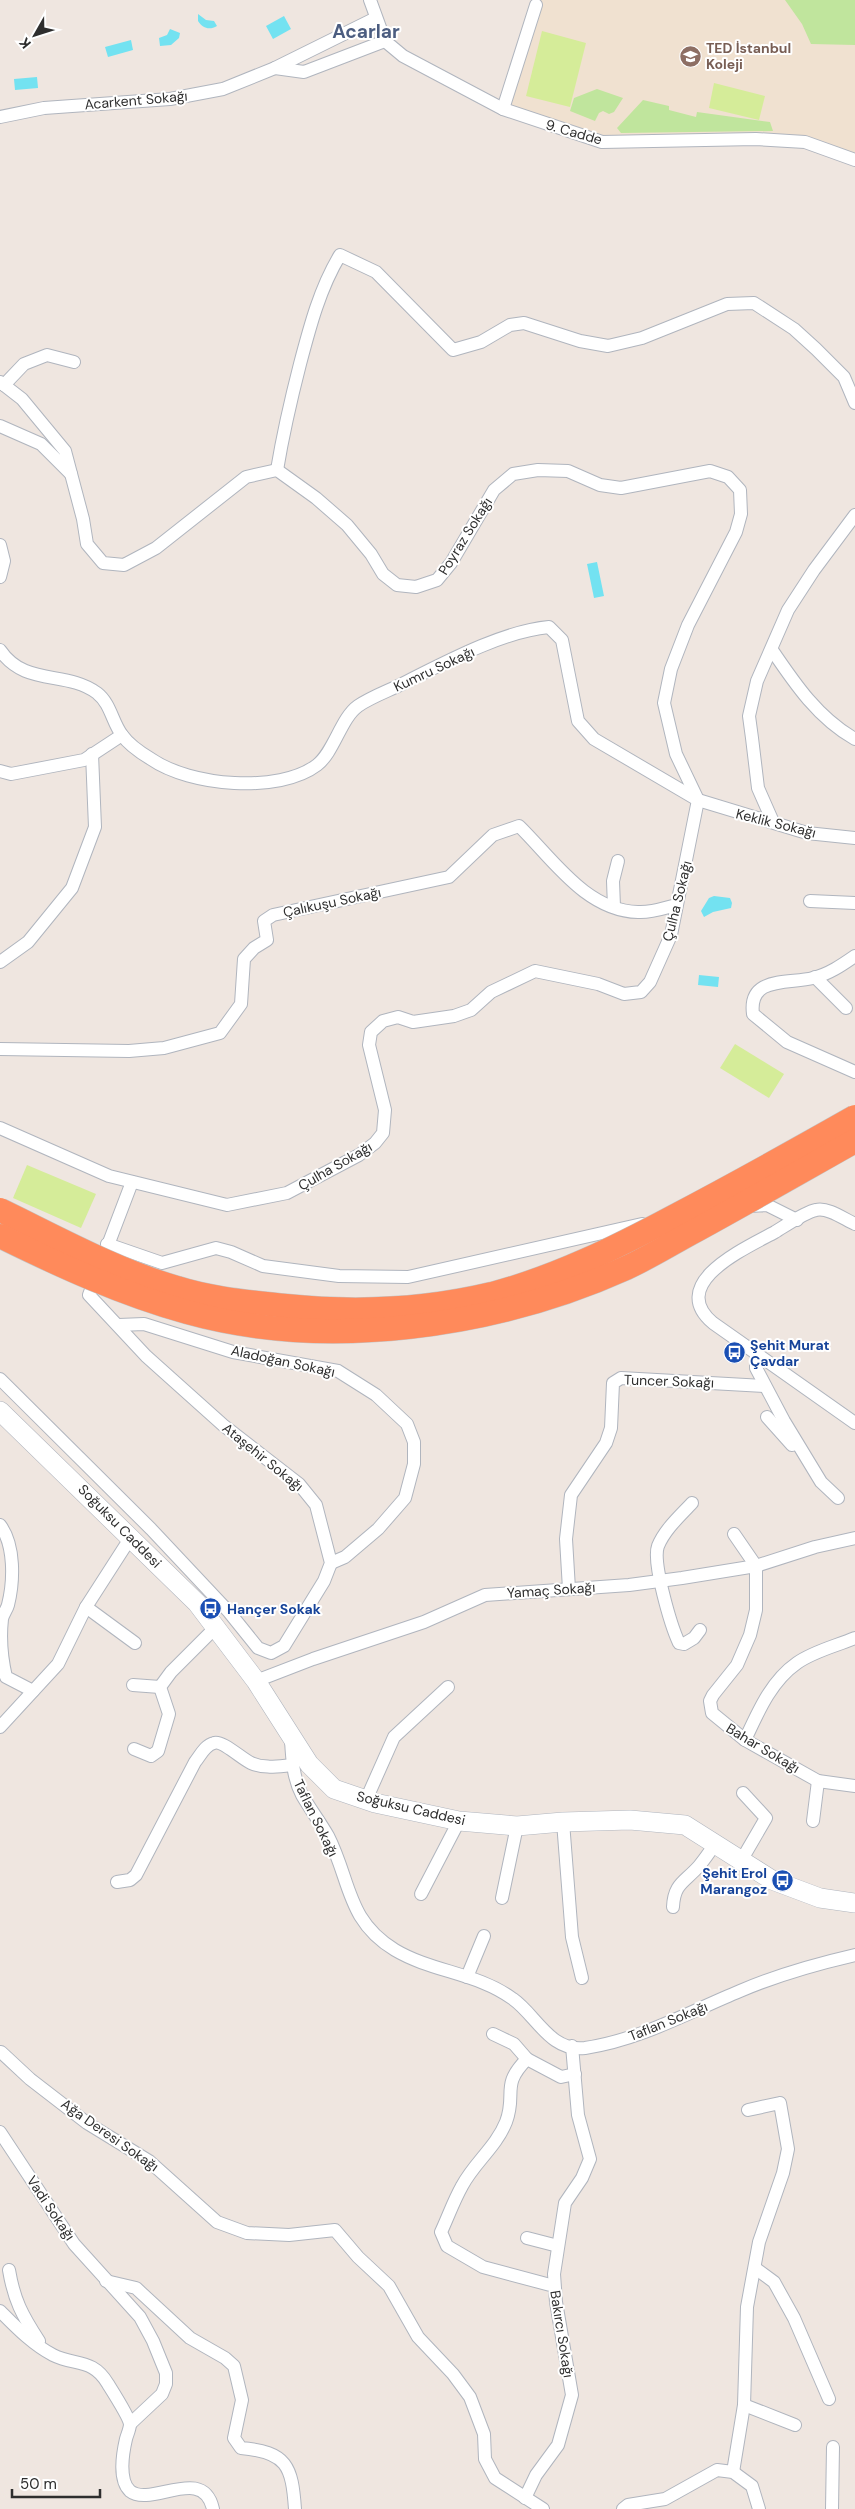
<svg xmlns="http://www.w3.org/2000/svg" width="855" height="2509" font-family="'DM Sans',sans-serif">
<rect width="100%" height="100%" fill="#efe6e0"/>
<path fill="#f0e1d0" d="M 541,0 L 855,0 L 855,154 L 798,135 L 603,137 L 510,106 L 541,5 Z"/>
<g fill="#c0e59d">
<path d="M 785,0 L 855,0 L 855,45 L 811,44 L 802,24 Z"/>
<path d="M 597,89 L 623,98 L 614,112 L 609,114 L 603,111 L 599,113 L 595,121 L 570,111 L 574,98 Z"/>
<path d="M 643,100 L 669,106 L 669,110 L 696,117 L 697,112 L 770,122 L 773,131 L 621,133 L 617,128 Z"/>
</g>
<g fill="#d5ec99">
<path d="M 542,31 L 586,43 L 570,107 L 526,96 Z"/>
<path d="M 714,83 L 765,96 L 759,120 L 709,108 Z"/>
<path d="M 735,1044 L 784,1074 L 769,1098 L 720,1068 Z"/>
<path d="M 27,1165 L 96,1194 L 81,1228 L 13,1198 Z"/>
</g>
<g fill="#73e2f1">
<path d="M 198,14 L 206,20 L 214,21 L 217,26 C 210,30 203,29 198,21 Z"/>
<path d="M 284,16 L 291,29 L 273,39 L 266,26 Z"/>
<path d="M 170,29 L 180,33 L 179,38 L 171,45 L 160,46 L 159,38 L 167,35 Z"/>
<path d="M 131,40 L 133,50 L 108,57 L 105,47 Z"/>
<path d="M 37,77 L 38,88 L 15,90 L 14,79 Z"/>
<path d="M 597,562 L 604,596 L 594,598 L 587,564 Z"/>
<path d="M 714,896 L 730,898 L 732,903 L 731,908 L 713,912 L 704,917 L 701,911 L 709,898 Z"/>
<path d="M 699,975 L 719,977 L 718,987 L 698,985 Z"/>
</g>
<g fill="none" stroke-linecap="round" stroke-linejoin="round">
<defs>
<g id="street">
<path d="M 370,0 L 385,41 L 403,56 L 503,109 L 602,142 L 756,139 L 805,142 L 855,160"/>
<path d="M 275,68 L 304,72 L 385,41"/>
<path d="M 503,109 L 536,5"/>
<path d="M 0,117 L 44,108 L 170,99 L 223,89 L 275,68 L 376,18"/>
<path d="M 0,382 L 22,399 L 65,451 L 83,519 L 87,544 L 103,563 L 124,565 L 156,548 L 246,477 L 277,470 L 316,498 L 347,525 L 371,554 L 383,574 L 397,585 L 416,587 L 437,580 L 451,563 L 494,490 L 513,474 L 538,470 L 568,471 L 600,485 L 621,488 L 710,471 L 728,477 L 740,490 L 741,514 L 736,532 L 688,625 L 671,669 L 664,703 L 676,754 L 698,800"/>
<path d="M 4,385 L 24,364 L 47,355 L 74,362"/>
<path d="M 0,426 L 41,444 L 71,474"/>
<path d="M 277,470 C 283,434 291,399 300,364 C 310,326 320,288 340,255 L 376,272 L 453,350 L 481,342 L 510,325 L 524,323 L 580,341 L 608,346 L 642,338 L 727,304 L 754,303 L 794,329 L 816,349 L 844,377 L 855,403"/>
<path d="M 0,545 L 4,561 L 0,577"/>
<path d="M 0,650 C 25,687 66,670 97,693 C 111,704 112,722 122,735 C 129,745 141,753 151,759 C 190,786 279,794 317,765 C 334,752 341,718 358,706 C 371,697 388,691 402,684 C 444,663 503,631 549,627 L 562,640 L 578,721 L 594,739 L 698,800 L 807,833 L 855,838"/>
<path d="M 772,650 C 795,684 818,718 855,739"/>
<path d="M 0,771 L 11,774 L 84,760 L 122,735"/>
<path d="M 773,822 L 758,788 L 752,738 L 749,716 L 757,681 L 788,610 L 814,570 L 855,515"/>
<path d="M 810,901 L 855,903"/>
<path d="M 614,907 L 613,881 L 618,861"/>
<path d="M 855,956 C 842,965 829,974 813,978 C 788,984 748,976 753,1014 L 787,1042 L 855,1072"/>
<path d="M 0,962 L 28,942 L 72,888 L 95,827 L 92,754"/>
<path d="M 815,977 L 846,1008"/>
<path d="M 0,1049 L 129,1051 L 164,1048 L 220,1033 L 241,1004 L 244,959 L 254,948 L 267,940 L 264,921 L 273,915 L 449,877 L 493,835 L 519,826 C 552,858 586,911 638,912 C 651,913 664,908 676,905"/>
<path d="M 0,1128 L 109,1176 L 227,1205 L 287,1193 L 359,1155 L 375,1143 L 383,1133 L 385,1110 L 369,1045 L 371,1032 L 383,1021 L 398,1017 L 413,1022 L 454,1016 L 471,1010 L 491,992 L 535,971 L 598,984 L 624,994 L 641,992 L 650,982 L 671,935 L 698,800"/>
<path d="M 750,1206 L 767,1205 L 797,1220"/>
<path d="M 855,1224 C 844,1219 828,1207 816,1210 C 805,1212 785,1226 775,1232 C 746,1248 666,1283 713,1323 L 855,1423"/>
<path d="M 107,1244 L 162,1263 L 216,1248 L 231,1252 L 263,1266 L 339,1276 L 408,1277 L 642,1224"/>
<path d="M 119,1325 L 144,1324 L 233,1352 L 338,1371 L 376,1395 L 407,1424 L 414,1442 L 414,1464 L 405,1498 L 378,1529 L 345,1557 L 331,1563"/>
<path d="M 756,1351 L 756,1368 L 784,1421 L 821,1482 L 838,1498"/>
<path d="M 0,1379 L 151,1529 L 229,1612 L 258,1648 L 271,1653 L 284,1646 L 324,1581 L 331,1563 L 316,1505 L 299,1484 L 223,1425 L 146,1356 L 89,1295 L 132,1182"/>
<path d="M 767,1417 L 792,1445"/>
<path d="M 692,1503 C 680,1516 665,1529 658,1546 C 652,1562 671,1626 679,1643 L 684,1644 L 694,1638 L 700,1630"/>
<path d="M 0,1525 C 15,1545 14,1581 8,1605 C 7,1609 3,1614 2,1619 C 0,1637 2,1660 6,1677 L 33,1691"/>
<path d="M 734,1534 L 756,1566 L 756,1610 L 750,1635 L 737,1665 L 713,1695 L 710,1701 L 712,1713 L 745,1740 L 818,1781 L 855,1786"/>
<path d="M 569,1589 L 566,1539 L 571,1495 L 606,1443 L 611,1428 L 613,1383 L 621,1378 L 765,1386"/>
<path d="M 86,1607 L 135,1643"/>
<path d="M 256,1681 L 313,1659 L 424,1622 L 485,1595 L 629,1585 L 682,1578 L 756,1566 L 815,1547 L 855,1538"/>
<path d="M 133,1685 L 160,1687"/>
<path d="M 0,1727 L 58,1664 L 86,1607 L 131,1537"/>
<path d="M 291,1740 C 292,1758 293,1778 302,1795 C 310,1809 320,1822 328,1836 C 351,1881 346,1920 395,1950 C 432,1972 478,1973 513,1999 C 536,2015 550,2052 585,2048 C 640,2040 689,2012 740,1991 C 777,1975 816,1964 855,1955"/>
<path d="M 745,1740 C 758,1712 771,1681 797,1663 C 814,1651 836,1646 855,1638"/>
<path d="M 134,1749 L 151,1756 L 158,1751 L 169,1714 L 160,1687 L 171,1672 L 215,1628"/>
<path d="M 366,1800 L 394,1737 L 448,1687"/>
<path d="M 813,1821 L 818,1781"/>
<path d="M 563,1822 L 572,1937 L 582,1978"/>
<path d="M 741,1861 L 766,1818 L 743,1793"/>
<path d="M 117,1882 L 130,1880 L 136,1875 L 195,1762 C 200,1756 205,1745 214,1743 C 222,1740 242,1759 251,1763 C 264,1769 279,1766 293,1765"/>
<path d="M 421,1894 L 459,1821"/>
<path d="M 502,1898 L 517,1826"/>
<path d="M 673,1907 C 674,1883 685,1882 699,1866 C 705,1859 710,1851 716,1843"/>
<path d="M 467,1977 L 484,1936"/>
<path d="M 493,2034 L 514,2044 L 527,2059"/>
<path d="M 1,2052 L 30,2079 L 87,2123 L 149,2161 L 217,2222 L 247,2233 L 289,2235 L 335,2230 L 358,2257 L 389,2286 L 418,2337 L 453,2374 L 470,2397 L 484,2434 L 485,2459 L 495,2478 L 543,2509"/>
<path d="M 0,2132 L 74,2244 L 140,2317 L 153,2341 L 166,2373 L 166,2384 L 162,2394 L 130,2424"/>
<path d="M 527,2238 L 558,2246"/>
<path d="M 755,2268 L 774,2282 L 794,2318 L 829,2399"/>
<path d="M 9,2270 C 14,2300 22,2315 39,2341"/>
<path d="M 106,2281 L 136,2288 L 190,2338 L 225,2358 L 234,2366 L 242,2400 L 234,2438 L 241,2448 C 287,2452 292,2466 295,2509"/>
<path d="M 554,2286 L 483,2267 L 447,2246 L 441,2232 C 448,2217 454,2200 462,2186 C 474,2163 496,2147 506,2122 C 517,2093 500,2086 527,2059 L 561,2077 L 575,2074"/>
<path d="M 0,2311 C 16,2327 32,2344 53,2355 C 75,2366 93,2358 108,2384 C 113,2392 129,2417 130,2424 C 130,2429 127,2435 126,2439 C 123,2452 118,2480 130,2491 C 151,2508 203,2464 213,2509"/>
<path d="M 744,2405 L 795,2425"/>
<path d="M 733,2472 L 744,2405 L 747,2307 L 759,2242 L 783,2173 L 788,2149 L 780,2103 L 748,2110"/>
<path d="M 525,2498 L 536,2475 L 558,2445 L 572,2395 L 556,2302 L 554,2274 L 565,2203 L 582,2178 L 590,2159 L 578,2115 L 572,2046"/>
<path d="M 623,2509 L 628,2505 L 665,2499 L 717,2470 L 733,2472 L 752,2486 L 759,2509"/>
<path d="M 832,2509 L 833,2447"/>
</g>
<path id="secondary" d="M 0,1411 L 197,1603 L 256,1681 L 309,1764 L 334,1789 L 375,1803 L 459,1821 L 517,1826 L 563,1822 L 630,1820 L 685,1825 L 772,1880 L 820,1898 L 855,1903"/>
</defs>
<use href="#street" stroke="#b0b5be" stroke-width="14"/>
<use href="#secondary" stroke="#b0b5be" stroke-width="20"/>
<use href="#street" stroke="#fff" stroke-width="12"/>
<use href="#secondary" stroke="#fff" stroke-width="19"/>
<defs>
<g id="highway-bridge">
<path d="M 0,1210 C 58,1238 115,1270 177,1288 C 211,1299 250,1302 286,1306 C 354,1313 425,1310 492,1294 C 556,1277 615,1248 673,1217 C 734,1185 795,1151 855,1117"/>
<path d="M 0,1236 C 61,1266 122,1294 187,1312 C 327,1351 495,1327 626,1268 C 648,1258 669,1245 691,1233 C 746,1203 800,1172 855,1141"/>
</g>
</defs>
<use href="#highway-bridge" stroke="#c4c4c4" stroke-width="25" stroke-linecap="butt"/>
<use href="#highway-bridge" stroke="#ff8a5b" stroke-width="24"/>
</g>
<defs>
<symbol id="school-disc" viewBox="-11 -11 22 22"><circle r="9.5" fill="#8d6e63" stroke="#fff"/><path d="M0-5L7-2L0 1L-7-2ZM-4 1L0 2.5L4 1V4Q0 6-4 4Z" fill="#fff"/></symbol>
<symbol id="bus-disc" viewBox="-11 -11 22 22"><circle r="9.5" fill="#1a4fb4" stroke="#fff"/><path d="M-5-6H5V4H4V6H2V4H-2V6H-4V4H-5ZM-3.5-4V0h7V-4ZM-3.5 1.2v1.5H-2V1.2ZM2 1.2v1.5H3.5V1.2Z" fill="#fff"/></symbol>
</defs>
<g fill-rule="evenodd">
<use href="#school-disc" x="678" y="44" width="25" height="25"/>
<use href="#bus-disc" x="722" y="1340" width="25" height="25"/>
<use href="#bus-disc" x="198" y="1596" width="25" height="25"/>
<use href="#bus-disc" x="770" y="1868" width="25" height="25"/>
</g>
<g text-anchor="middle" dominant-baseline="central" stroke-width="4" stroke-linejoin="round" paint-order="stroke">
<g font-size="14" font-weight="bold" fill="#785e54" stroke="#fff" text-anchor="start">
<text x="706" y="48">TED İstanbul<tspan x="706" dy="16">Koleji</tspan></text>
</g>
<g font-size="14" fill="#2e2e2e" stroke="#fff">
<text transform="translate(136 100) rotate(-5)">Acarkent Sokağı</text>
<text transform="translate(574 132) rotate(16)">9. Cadde</text>
<text transform="translate(465 536) rotate(-58)">Poyraz Sokağı</text>
<text transform="translate(434 669) rotate(-25)">Kumru Sokağı</text>
<text transform="translate(776 823) rotate(14)">Keklik Sokağı</text>
<text transform="translate(677 901) rotate(-76)">Çulha Sokağı</text>
<text transform="translate(332 902) rotate(-12)">Çalıkuşu Sokağı</text>
<text transform="translate(335 1166) rotate(-30)">Çulha Sokağı</text>
<text transform="translate(283 1361) rotate(12)">Aladoğan Sokağı</text>
<text transform="translate(669 1381) rotate(2)">Tuncer Sokağı</text>
<text transform="translate(263 1457) rotate(39)">Ataşehir Sokağı</text>
<text transform="translate(120 1526) rotate(45)">Soğuksu Caddesi</text>
<text transform="translate(551 1590) rotate(-4)">Yamaç Sokağı</text>
<text transform="translate(763 1748) rotate(31)">Bahar Sokağı</text>
<text transform="translate(411 1808) rotate(13)">Soğuksu Caddesi</text>
<text transform="translate(316 1818) rotate(64)">Taflan Sokağı</text>
<text transform="translate(668 2021) rotate(-22)">Taflan Sokağı</text>
<text transform="translate(110 2135) rotate(35)">Ağa Deresi Sokağı</text>
<text transform="translate(51 2208) rotate(56)">Vadi Sokağı</text>
<text transform="translate(562 2334) rotate(81)">Bakırcı Sokağı</text>
</g>
<g font-size="14" font-weight="bold" fill="#164399" stroke="#fff" text-anchor="start">
<text x="750" y="1345">Şehit Murat<tspan x="750" dy="16">Çavdar</tspan></text>
<text x="227" y="1609">Hançer Sokak</text>
<text x="767" y="1873" text-anchor="end">Şehit Erol<tspan x="767" dy="16">Marangoz</tspan></text>
</g>
<g font-size="19" font-weight="bold" fill="#4c5d80" stroke="#fff">
<text x="366" y="31">Acarlar</text>
</g>
</g>
<g transform="translate(35 35) rotate(231)" stroke="#ffffff" stroke-width="4" paint-order="stroke">
<path d="M0-4L9 19L0 12L-9 19Z" fill="#2e2e2e"/>
<text y="-8" font-size="14" font-weight="bold" text-anchor="middle" fill="#2e2e2e">K</text>
</g>
<path d="M12 2489v8h88v-8" fill="none" stroke="#2e2e2e" stroke-width="2.5"/>
<text x="20" y="2489" font-size="15" fill="#2e2e2e" stroke="#ffffff" stroke-width="4" paint-order="stroke">50 m</text>
</svg>
